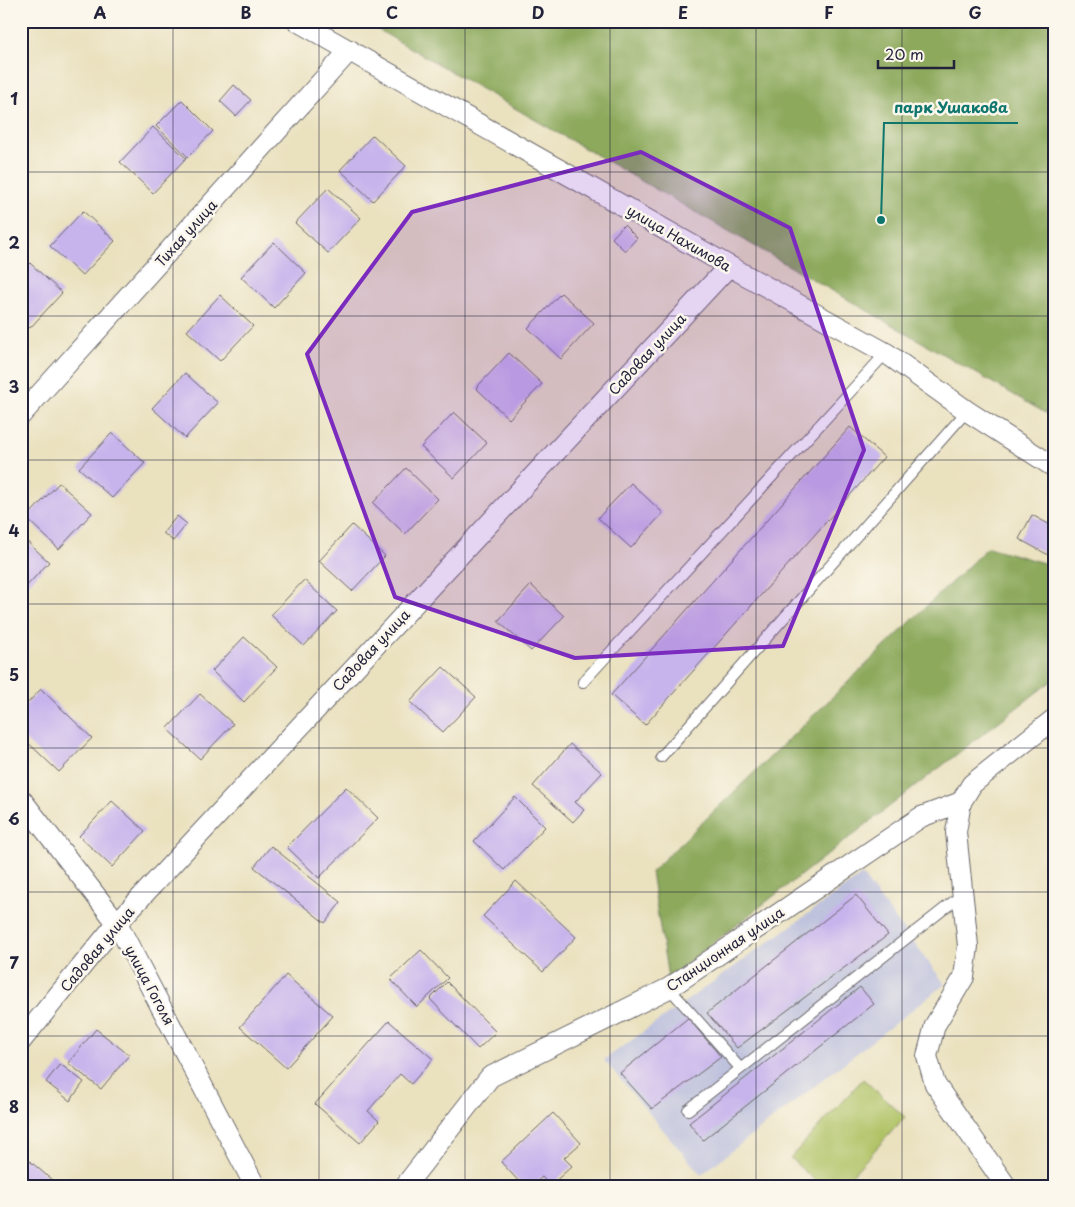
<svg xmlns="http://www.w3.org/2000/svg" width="1075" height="1207" font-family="'Playpen Sans',sans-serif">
<rect width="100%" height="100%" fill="#fbf7ec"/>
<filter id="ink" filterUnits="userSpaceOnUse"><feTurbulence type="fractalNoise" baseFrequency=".02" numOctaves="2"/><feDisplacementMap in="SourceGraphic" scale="10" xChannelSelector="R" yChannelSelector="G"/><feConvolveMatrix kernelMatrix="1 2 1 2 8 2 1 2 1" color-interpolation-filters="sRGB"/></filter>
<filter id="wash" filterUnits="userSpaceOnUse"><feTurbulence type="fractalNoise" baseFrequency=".0096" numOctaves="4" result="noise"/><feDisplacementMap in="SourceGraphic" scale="20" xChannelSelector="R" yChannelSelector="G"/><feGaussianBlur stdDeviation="1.12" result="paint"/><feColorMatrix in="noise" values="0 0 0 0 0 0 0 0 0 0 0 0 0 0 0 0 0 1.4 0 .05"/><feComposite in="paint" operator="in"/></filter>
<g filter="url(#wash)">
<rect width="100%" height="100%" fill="#eae1bf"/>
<path fill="#bfc2dd" d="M 862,875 L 945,984 L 701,1175 L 604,1060 Z"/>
<path fill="#b0c366" stroke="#697250" d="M 863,1079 L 905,1117 L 842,1186 L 821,1186 L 790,1158 Z"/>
<g fill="#8ca95b" stroke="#57664b">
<path d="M 363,21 L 1054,21 L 1054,418 Z"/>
<path d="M 988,547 L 1054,566 L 1054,679 L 668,978 L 651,872 Z"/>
</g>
<g id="blocks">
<g fill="#c7b4ec">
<path d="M 234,85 L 251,100 L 236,116 L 220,101 Z"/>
<path d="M 182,100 L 213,131 L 188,157 L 156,126 Z"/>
<path d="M 153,127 L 186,158 L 153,193 L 120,162 Z"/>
<path d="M 373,135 L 406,166 L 373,201 L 340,170 Z"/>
<path d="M 328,188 L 361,218 L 328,253 L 295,223 Z"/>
<path d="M 83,211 L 115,241 L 82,276 L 50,246 Z"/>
<path d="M 624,225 L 637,238 L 625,251 L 612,238 Z"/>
<path d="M 274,242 L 306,273 L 274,308 L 241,277 Z"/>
<path d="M 30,263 L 62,293 L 30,328 L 21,321 L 21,272 Z"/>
<path d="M 561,293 L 594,323 L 561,359 L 528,328 Z"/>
<path d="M 220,295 L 253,326 L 220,361 L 187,331 Z"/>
<path d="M 509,353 L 542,384 L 509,419 L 476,388 Z"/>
<path d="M 185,373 L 218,403 L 185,438 L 152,408 Z"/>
<path d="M 454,412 L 487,443 L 454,478 L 421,447 Z"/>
<path d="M 850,427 L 884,457 L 645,725 L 611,695 Z"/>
<path d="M 112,433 L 145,463 L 112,498 L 79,468 Z"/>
<path d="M 406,468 L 438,499 L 405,534 L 373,503 Z"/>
<path d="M 59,483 L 92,513 L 59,549 L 26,518 Z"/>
<path d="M 631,483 L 663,513 L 631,548 L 598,518 Z"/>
<path d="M 1032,515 L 1054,527 L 1054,558 L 1019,539 Z"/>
<path d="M 177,516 L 187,524 L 173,541 L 163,533 Z"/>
<path d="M 352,525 L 385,556 L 352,591 L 319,561 Z"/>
<path d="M 21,536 L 49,562 L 21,592 Z"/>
<path d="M 304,580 L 337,611 L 304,646 L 271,615 Z"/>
<path d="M 531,585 L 564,616 L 531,651 L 498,621 Z"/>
<path d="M 244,637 L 277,667 L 244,702 L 212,671 Z"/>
<path d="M 443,667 L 476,697 L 443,732 L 410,702 Z"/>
<path d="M 41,689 L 92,738 L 59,772 L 21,736 L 21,710 Z"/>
<path d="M 200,694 L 233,724 L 200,759 L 167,729 Z"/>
<path d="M 570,744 L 602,773 L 575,802 L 584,810 L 573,822 L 533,786 Z"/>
<path d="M 346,787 L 378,818 L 319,878 L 287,847 Z"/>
<path d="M 515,797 L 545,827 L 504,870 L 474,841 Z"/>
<path d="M 112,801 L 145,831 L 112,867 L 79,836 Z"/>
<path d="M 271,846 L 341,902 L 325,923 L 254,867 Z"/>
<path d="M 516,881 L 576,937 L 543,972 L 483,916 Z"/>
<path d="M 856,895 L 888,935 L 737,1048 L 707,1013 Z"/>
<path d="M 421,950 L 448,978 L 417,1007 L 390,979 Z"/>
<path d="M 286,975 L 333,1016 L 286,1068 L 240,1027 Z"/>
<path d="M 447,982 L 496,1032 L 478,1049 L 430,999 Z"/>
<path d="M 860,987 L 874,1004 L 703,1140 L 689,1123 Z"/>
<path d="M 688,1018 L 721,1057 L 652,1109 L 620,1073 Z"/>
<path d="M 389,1021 L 433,1059 L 411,1084 L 400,1074 L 368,1111 L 379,1121 L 360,1143 L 315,1104 Z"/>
<path d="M 96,1029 L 129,1055 L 101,1089 L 68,1063 Z"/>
<path d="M 60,1064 L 84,1082 L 70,1101 L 46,1082 Z"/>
<path d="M 553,1113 L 581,1143 L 564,1158 L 572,1166 L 550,1186 L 542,1177 L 532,1186 L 523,1186 L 501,1162 Z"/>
<path d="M 25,1157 L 59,1186 L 21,1186 L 21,1161 Z"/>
</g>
</g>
</g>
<g filter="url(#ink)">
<use href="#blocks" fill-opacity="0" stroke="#686569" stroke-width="1"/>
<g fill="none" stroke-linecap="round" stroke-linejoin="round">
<defs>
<g id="lane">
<path d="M 583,682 L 886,353"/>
<path d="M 661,757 L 967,411"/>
<path d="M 669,988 L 740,1068"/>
<path d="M 688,1110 L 963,894"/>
</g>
<g id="street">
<path d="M 297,21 L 729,266 L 886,353 L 967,411 L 1054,467"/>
<path d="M 21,415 L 350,50"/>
<path d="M 21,799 L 117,923 L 255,1186"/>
<path d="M 961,802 L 956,832 L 968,946 L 964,977 L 935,1025 L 927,1056 L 935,1084 L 1006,1186"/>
<path d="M 21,1041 L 117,923 L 729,266"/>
<path d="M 405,1186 L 490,1077 L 669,988 L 921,817 L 961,802 L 972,784 L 1054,719"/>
</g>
</defs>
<use href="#lane" stroke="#686569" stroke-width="12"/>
<use href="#street" stroke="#686569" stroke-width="22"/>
<use href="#lane" stroke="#fff" stroke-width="10"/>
<use href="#street" stroke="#fff" stroke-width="20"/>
</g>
</g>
<path fill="#7b2cbf" fill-opacity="0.2" stroke="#7b2cbf" stroke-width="4" stroke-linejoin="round" d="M 641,152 L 790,228 L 864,450 L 783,646 L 575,658 L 395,597 L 307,354 L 412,212 Z"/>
<path fill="none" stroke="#22223b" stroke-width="1" stroke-opacity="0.55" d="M 173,21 L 173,1186M 319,21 L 319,1186M 465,21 L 465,1186M 610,21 L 610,1186M 756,21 L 756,1186M 902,21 L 902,1186M 21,172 L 1054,172M 21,316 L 1054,316M 21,460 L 1054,460M 21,604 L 1054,604M 21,748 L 1054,748M 21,892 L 1054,892M 21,1036 L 1054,1036"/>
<g text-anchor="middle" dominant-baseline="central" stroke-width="5" stroke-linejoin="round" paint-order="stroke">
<g font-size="14" fill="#22223b" stroke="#fbf7ec">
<text transform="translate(186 233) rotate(-48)">Тихая улица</text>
<text transform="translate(679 238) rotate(30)">улица Нахимова</text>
<text transform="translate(647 354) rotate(-47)">Садовая улица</text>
<text transform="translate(371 650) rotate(-47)">Садовая улица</text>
<text transform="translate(97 949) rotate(-50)">Садовая улица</text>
<text transform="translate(725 949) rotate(-34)">Станционная улица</text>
<text transform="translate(150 985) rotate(62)">улица Гоголя</text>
</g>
</g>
<path fill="none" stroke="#0f766e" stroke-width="2" d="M881 220L884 123H1018"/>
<circle fill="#0f766e" stroke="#fbf7ec" stroke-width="2" cx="881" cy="220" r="5"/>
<g font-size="15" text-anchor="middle" font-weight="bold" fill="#0f766e" stroke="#fbf7ec" stroke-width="5" stroke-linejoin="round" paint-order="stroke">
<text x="951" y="113">парк Ушакова</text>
</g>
<rect width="1075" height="1207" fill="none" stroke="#fbf7ec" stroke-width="55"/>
<path d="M878 60v8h76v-8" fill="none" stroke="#22223b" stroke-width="2.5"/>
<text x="885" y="60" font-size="15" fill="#22223b" stroke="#fbf7ec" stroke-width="4" paint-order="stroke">20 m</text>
<rect x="28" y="28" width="1020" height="1152" fill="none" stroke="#22223b" stroke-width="2"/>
<g font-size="16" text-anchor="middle" font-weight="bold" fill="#22223b">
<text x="100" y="19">A</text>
<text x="246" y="19">B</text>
<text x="392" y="19">C</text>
<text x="538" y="19">D</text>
<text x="683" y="19">E</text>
<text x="829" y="19">F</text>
<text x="975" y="19">G</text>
<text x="14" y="105">1</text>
<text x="14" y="249">2</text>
<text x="14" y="393">3</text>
<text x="14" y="537">4</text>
<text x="14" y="681">5</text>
<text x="14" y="825">6</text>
<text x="14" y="969">7</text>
<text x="14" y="1113">8</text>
</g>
</svg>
